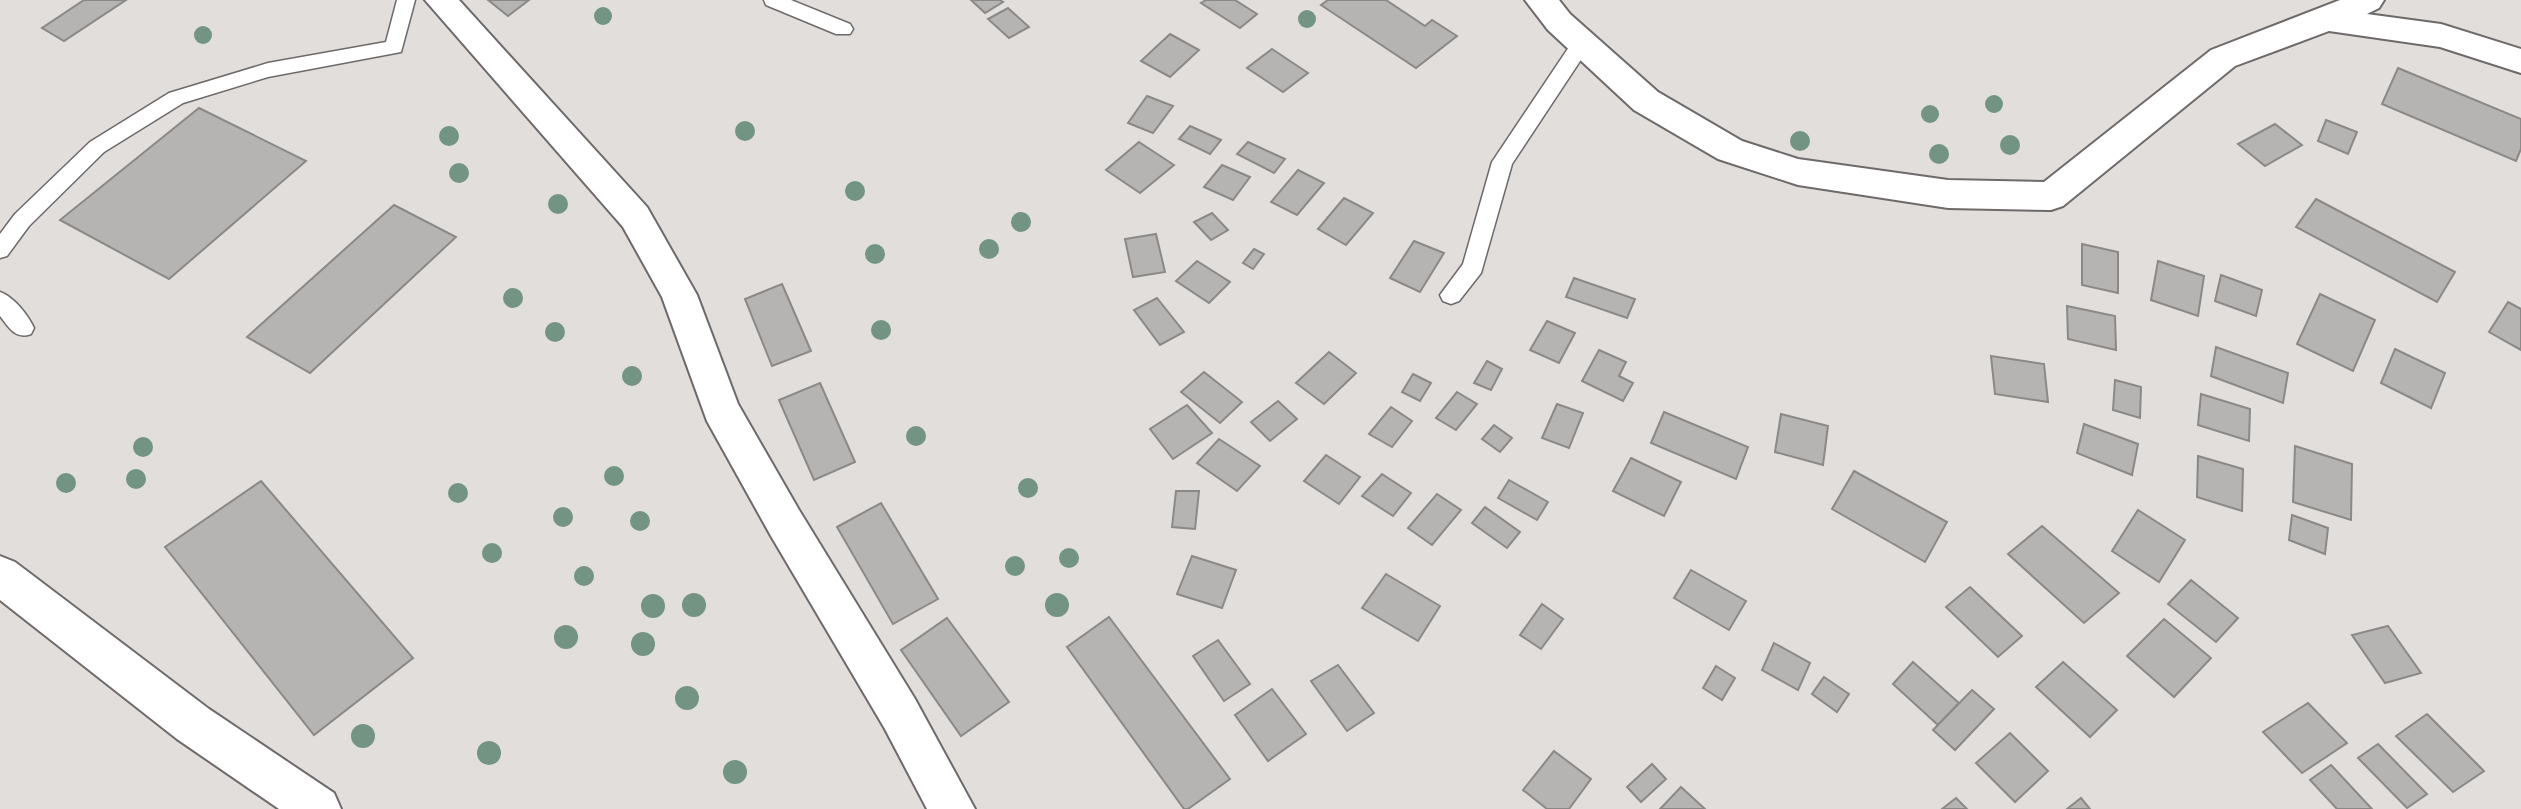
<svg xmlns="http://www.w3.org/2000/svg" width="2521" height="809" font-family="'Open Sans',sans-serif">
<rect width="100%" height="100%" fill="#e1dedc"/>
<g fill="#b6b4b2" stroke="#8b8987" stroke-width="2">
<path d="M 84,0 L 126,0 L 64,41 L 42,28 Z"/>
<path d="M 488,0 L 529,0 L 508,16 Z"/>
<path d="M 971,0 L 1000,0 L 1003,2 L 985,13 Z"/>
<path d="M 1206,0 L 1235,0 L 1257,14 L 1240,28 L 1201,3 Z"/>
<path d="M 1328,0 L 1386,0 L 1425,26 L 1432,20 L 1457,36 L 1416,68 L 1321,5 Z"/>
<path d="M 1008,8 L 1029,27 L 1009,38 L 988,19 Z"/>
<path d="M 1170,34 L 1199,50 L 1170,77 L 1141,61 Z"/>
<path d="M 1272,49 L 1308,73 L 1283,92 L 1247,68 Z"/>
<path d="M 2398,68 L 2521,119 L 2521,149 L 2516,161 L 2382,104 Z"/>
<path d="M 1147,96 L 1173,106 L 1153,133 L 1128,123 Z"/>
<path d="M 199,108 L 306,161 L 169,279 L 60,220 Z"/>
<path d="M 2326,120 L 2357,132 L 2348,154 L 2318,141 Z"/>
<path d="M 2275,124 L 2302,145 L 2265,166 L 2238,144 Z"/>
<path d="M 1190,126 L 1221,140 L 1210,154 L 1179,139 Z"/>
<path d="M 1139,142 L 1174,165 L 1140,193 L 1106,170 Z"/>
<path d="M 1248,142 L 1285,159 L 1274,173 L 1237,154 Z"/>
<path d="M 1222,165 L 1250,177 L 1233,200 L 1204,187 Z"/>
<path d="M 1298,170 L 1324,183 L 1297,215 L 1271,202 Z"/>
<path d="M 1344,198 L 1373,213 L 1346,245 L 1318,229 Z"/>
<path d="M 2316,199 L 2455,272 L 2437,302 L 2296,227 Z"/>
<path d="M 394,205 L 456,237 L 310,373 L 247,337 Z"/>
<path d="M 1212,213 L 1228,230 L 1211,240 L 1194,222 Z"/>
<path d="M 1156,234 L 1165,272 L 1133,277 L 1125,239 Z"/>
<path d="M 1414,241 L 1444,253 L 1420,292 L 1390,278 Z"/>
<path d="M 2082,244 L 2118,252 L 2118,293 L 2082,285 Z"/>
<path d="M 1254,249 L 1264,254 L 1253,269 L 1243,263 Z"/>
<path d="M 1197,261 L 1230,282 L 1209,303 L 1176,281 Z"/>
<path d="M 2158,261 L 2204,276 L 2198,316 L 2151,300 Z"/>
<path d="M 2221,275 L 2262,290 L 2256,316 L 2215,301 Z"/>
<path d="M 1574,278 L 1635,299 L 1627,318 L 1566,297 Z"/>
<path d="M 782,284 L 811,351 L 772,366 L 745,299 Z"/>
<path d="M 2320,294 L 2375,320 L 2353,371 L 2297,344 Z"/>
<path d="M 1157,298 L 1184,332 L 1160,345 L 1134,310 Z"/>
<path d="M 2508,302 L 2521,309 L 2521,350 L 2489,332 Z"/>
<path d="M 2067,306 L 2115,316 L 2116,350 L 2068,339 Z"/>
<path d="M 1547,321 L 1575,333 L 1559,363 L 1530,350 Z"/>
<path d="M 2216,347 L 2288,373 L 2283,403 L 2211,376 Z"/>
<path d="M 2395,349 L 2445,373 L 2431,408 L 2381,383 Z"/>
<path d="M 1599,350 L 1626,362 L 1619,376 L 1633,383 L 1623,401 L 1582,381 Z"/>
<path d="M 1329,352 L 1356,373 L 1324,404 L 1296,383 Z"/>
<path d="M 1991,356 L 2044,364 L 2048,402 L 1995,394 Z"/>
<path d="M 1487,361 L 1502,369 L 1491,390 L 1474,383 Z"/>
<path d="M 1204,372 L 1242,402 L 1220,423 L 1181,392 Z"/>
<path d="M 1413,374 L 1431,383 L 1420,401 L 1402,392 Z"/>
<path d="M 2115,380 L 2141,387 L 2140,418 L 2113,410 Z"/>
<path d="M 820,383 L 855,462 L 814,480 L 779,400 Z"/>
<path d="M 1457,392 L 1477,404 L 1456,430 L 1436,418 Z"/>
<path d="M 2201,394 L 2250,409 L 2249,441 L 2198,425 Z"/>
<path d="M 1278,401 L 1297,419 L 1270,441 L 1251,422 Z"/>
<path d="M 1557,404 L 1583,413 L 1569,448 L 1542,438 Z"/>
<path d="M 1187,405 L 1212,433 L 1173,459 L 1150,429 Z"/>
<path d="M 1391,407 L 1412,421 L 1392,447 L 1369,434 Z"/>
<path d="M 1664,412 L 1748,447 L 1736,479 L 1651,443 Z"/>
<path d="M 1781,414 L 1828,426 L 1823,465 L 1775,452 Z"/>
<path d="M 2084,424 L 2138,444 L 2132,475 L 2077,453 Z"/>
<path d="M 1494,425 L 1512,438 L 1500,452 L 1482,439 Z"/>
<path d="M 1219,439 L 1260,466 L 1237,491 L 1197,463 Z"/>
<path d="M 2295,446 L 2352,464 L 2351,520 L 2293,502 Z"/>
<path d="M 1326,455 L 1360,477 L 1339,504 L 1304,481 Z"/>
<path d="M 2198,456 L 2243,469 L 2242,511 L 2197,497 Z"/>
<path d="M 1631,458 L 1681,482 L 1664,516 L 1613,491 Z"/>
<path d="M 1854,471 L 1947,522 L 1925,562 L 1832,509 Z"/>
<path d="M 1382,474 L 1411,493 L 1393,516 L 1362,496 Z"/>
<path d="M 1509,480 L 1548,502 L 1537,520 L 1498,498 Z"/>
<path d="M 261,481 L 413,658 L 314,735 L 165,547 Z"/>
<path d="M 1176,491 L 1199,491 L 1195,529 L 1172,527 Z"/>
<path d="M 1437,494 L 1461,510 L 1432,545 L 1408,528 Z"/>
<path d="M 881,503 L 938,599 L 893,624 L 837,527 Z"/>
<path d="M 1485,507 L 1520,532 L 1507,548 L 1472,523 Z"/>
<path d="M 2138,510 L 2185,540 L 2159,582 L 2112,551 Z"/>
<path d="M 2292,515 L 2328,528 L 2325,554 L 2289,540 Z"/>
<path d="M 2042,526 L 2119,593 L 2084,623 L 2008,554 Z"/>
<path d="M 1192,556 L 1236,570 L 1222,608 L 1177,594 Z"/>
<path d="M 1691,570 L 1746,601 L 1729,630 L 1674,598 Z"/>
<path d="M 1386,574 L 1440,606 L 1418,641 L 1362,608 Z"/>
<path d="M 2191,580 L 2238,618 L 2216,642 L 2168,604 Z"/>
<path d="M 1970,587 L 2022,636 L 1998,657 L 1946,607 Z"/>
<path d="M 1542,604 L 1563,619 L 1541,649 L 1520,635 Z"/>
<path d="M 1109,617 L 1230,779 L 1188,809 L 1184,809 L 1067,647 Z"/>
<path d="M 947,618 L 1009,702 L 961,736 L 901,650 Z"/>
<path d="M 2164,619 L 2211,658 L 2174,697 L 2127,656 Z"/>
<path d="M 2388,626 L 2421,673 L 2385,683 L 2352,635 Z"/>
<path d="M 1218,640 L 1250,684 L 1224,701 L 1193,656 Z"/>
<path d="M 1774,643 L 1810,663 L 1798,690 L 1762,670 Z"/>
<path d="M 1913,662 L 1959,703 L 1938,725 L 1893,684 Z"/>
<path d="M 2063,662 L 2117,710 L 2090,737 L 2036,687 Z"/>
<path d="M 1338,665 L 1374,713 L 1347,731 L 1311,681 Z"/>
<path d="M 1716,666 L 1735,678 L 1722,700 L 1703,688 Z"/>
<path d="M 1824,677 L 1849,694 L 1837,712 L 1812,694 Z"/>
<path d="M 1272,689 L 1306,734 L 1268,761 L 1235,715 Z"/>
<path d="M 1972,690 L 1994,709 L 1955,750 L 1933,730 Z"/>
<path d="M 2308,703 L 2347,743 L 2302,773 L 2263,732 Z"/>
<path d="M 2427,714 L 2484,771 L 2453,792 L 2396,736 Z"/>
<path d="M 2010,733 L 2048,771 L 2015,802 L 1976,763 Z"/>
<path d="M 2378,744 L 2427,794 L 2407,808 L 2358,758 Z"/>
<path d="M 1554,751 L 1591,779 L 1569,809 L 1547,809 L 1523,790 Z"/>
<path d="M 1652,764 L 1666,779 L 1641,802 L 1627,787 Z"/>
<path d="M 2331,765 L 2372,809 L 2337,809 L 2310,780 Z"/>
<path d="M 1681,787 L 1705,809 L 1660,809 Z"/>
<path d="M 1956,798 L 1967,809 L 1942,809 Z"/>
<path d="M 2081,798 L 2090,809 L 2067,809 Z"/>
</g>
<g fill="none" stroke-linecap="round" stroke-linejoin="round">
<defs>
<g id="lane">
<path d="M 397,0 L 415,0 L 401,52 L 268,77 L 183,103 L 104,152 L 29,226 L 7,256 L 0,258 L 0,234 L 15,214 L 90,142 L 169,93 L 268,63 L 386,42 Z"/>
<path d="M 764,0 L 791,0 L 850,24 L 853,29 L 850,34 L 836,34 L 766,5 Z"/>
<path d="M 1582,36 L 1589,38 L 1592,43 L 1512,164 L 1481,273 L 1459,301 L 1451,304 L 1443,301 L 1440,295 L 1463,264 L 1492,162 L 1575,38 Z"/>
<path d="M 0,292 C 14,297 28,315 34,328 L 31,334 C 15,340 9,327 0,316 Z"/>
</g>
<g id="street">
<path d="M 425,0 L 459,0 L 647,207 L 697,295 L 738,404 L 799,510 L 915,699 L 975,809 L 927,809 L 885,729 L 771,536 L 707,421 L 662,297 L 623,227 Z"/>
<path d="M 1525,0 L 1559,0 L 1570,14 L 1658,92 L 1742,141 L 1798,159 L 1948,180 L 2044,182 L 2211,50 L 2340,0 L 2384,0 L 2379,8 L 2367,14 L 2441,24 L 2521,49 L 2521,73 L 2440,47 L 2329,31 L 2235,66 L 2063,206 L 2051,210 L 1948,208 L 1798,185 L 1718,159 L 1634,110 L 1548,30 Z"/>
<path d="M 0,556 L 15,562 L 209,709 L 334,793 L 341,809 L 279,809 L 177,739 L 0,600 Z"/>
</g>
</defs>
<use href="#lane" stroke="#6d6a69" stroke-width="3"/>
<use href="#street" stroke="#6d6a69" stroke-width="4"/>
<use href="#lane" fill="#fff" fill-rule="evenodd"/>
<use href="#street" fill="#fff" fill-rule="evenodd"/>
</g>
<g fill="#739482">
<circle cx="603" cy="16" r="9"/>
<circle cx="1307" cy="19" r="9"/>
<circle cx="203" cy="35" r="9"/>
<circle cx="1994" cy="104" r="9"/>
<circle cx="1930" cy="114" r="9"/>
<circle cx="745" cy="131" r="10"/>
<circle cx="449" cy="136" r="10"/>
<circle cx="1800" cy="141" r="10"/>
<circle cx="2010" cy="145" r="10"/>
<circle cx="1939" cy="154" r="10"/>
<circle cx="459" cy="173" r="10"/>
<circle cx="855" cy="191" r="10"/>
<circle cx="558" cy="204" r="10"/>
<circle cx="1021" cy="222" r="10"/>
<circle cx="989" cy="249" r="10"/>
<circle cx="875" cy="254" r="10"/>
<circle cx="513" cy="298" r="10"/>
<circle cx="881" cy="330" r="10"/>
<circle cx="555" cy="332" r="10"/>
<circle cx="632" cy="376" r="10"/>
<circle cx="916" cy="436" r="10"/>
<circle cx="143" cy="447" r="10"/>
<circle cx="614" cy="476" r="10"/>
<circle cx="136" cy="479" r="10"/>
<circle cx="66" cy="483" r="10"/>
<circle cx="1028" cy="488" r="10"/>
<circle cx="458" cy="493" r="10"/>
<circle cx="563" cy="517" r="10"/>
<circle cx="640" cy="521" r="10"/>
<circle cx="492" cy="553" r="10"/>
<circle cx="1069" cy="558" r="10"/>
<circle cx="1015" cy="566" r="10"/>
<circle cx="584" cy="576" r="10"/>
<circle cx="694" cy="605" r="12"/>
<circle cx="1057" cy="605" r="12"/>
<circle cx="653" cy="606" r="12"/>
<circle cx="566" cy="637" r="12"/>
<circle cx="643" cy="644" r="12"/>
<circle cx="687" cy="698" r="12"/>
<circle cx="363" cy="736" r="12"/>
<circle cx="489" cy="753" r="12"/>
<circle cx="735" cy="772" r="12"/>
</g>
</svg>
